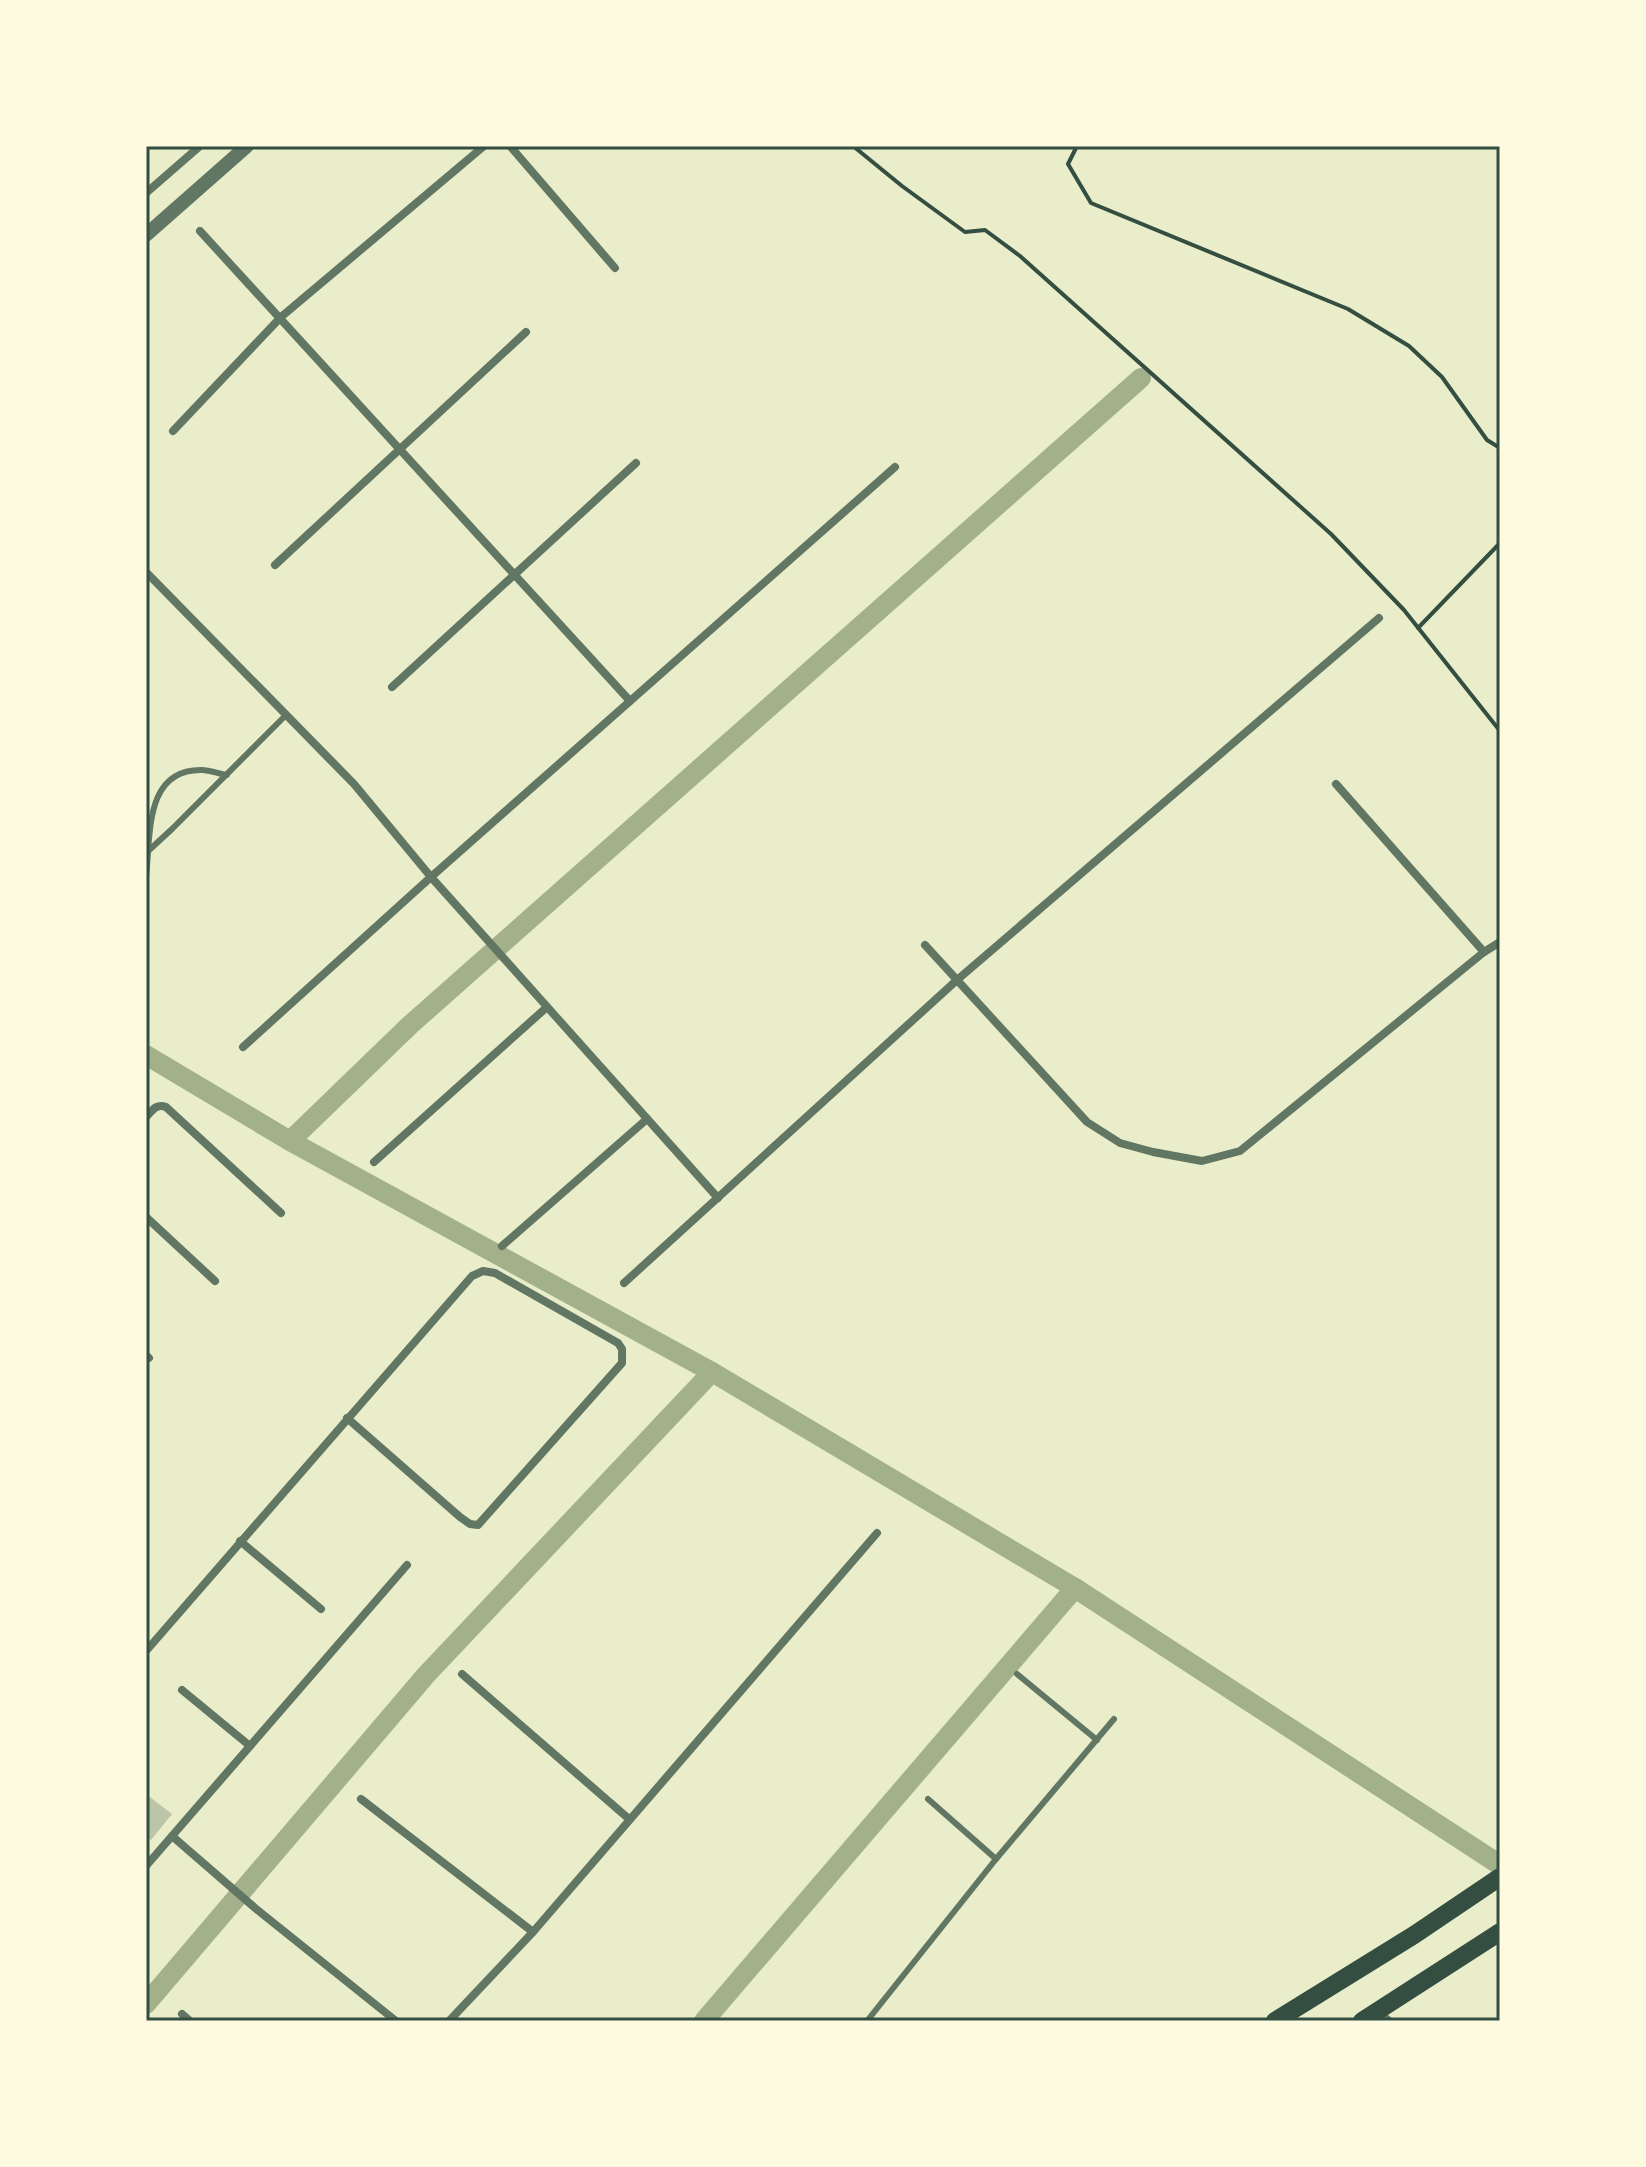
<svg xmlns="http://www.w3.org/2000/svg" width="1646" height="2167" font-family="Roboto,sans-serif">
<rect width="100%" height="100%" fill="#e9edc9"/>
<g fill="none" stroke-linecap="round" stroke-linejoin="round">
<g stroke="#a3b18a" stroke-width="20">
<path d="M 146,1055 L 290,1141 L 712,1372 L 1075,1588 L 1500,1865"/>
<path d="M 290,1141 L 410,1025 L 1141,378"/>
<path d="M 146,2004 L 426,1675 L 712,1372"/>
<path d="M 704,2021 L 1075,1588"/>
</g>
</g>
<path fill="#bcc5a7" d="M 146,1794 L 172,1814 L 151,1840 L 146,1836 Z"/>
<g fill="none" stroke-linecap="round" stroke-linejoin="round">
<g stroke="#344e41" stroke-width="4">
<path d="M 853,146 L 902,186 L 965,232 L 985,230 L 1020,256 L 1331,534 L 1404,610 L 1500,731"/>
<path d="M 1077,146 L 1068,164 L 1091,203 L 1348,309 L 1409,346 L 1442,377 L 1487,440 L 1500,448"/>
<path d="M 1418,628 L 1500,543"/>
</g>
<g stroke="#617663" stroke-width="6">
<path d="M 146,853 L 172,829 L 286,715"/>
<path d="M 146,876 C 151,835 144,769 202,770 C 210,770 219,774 227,775"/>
<path d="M 1017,1674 L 1097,1740"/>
<path d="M 928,1799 L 996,1859"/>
<path d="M 1380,2013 L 1391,2021"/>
<path d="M 867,2021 L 996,1859 L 1114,1719"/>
</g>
<g stroke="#617663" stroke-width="8">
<path d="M 510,146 L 615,268"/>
<path d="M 146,193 L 200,146"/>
<path d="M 200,231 L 630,701"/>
<path d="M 173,431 L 281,317 L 484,146"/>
<path d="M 275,565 L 526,332"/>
<path d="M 146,572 L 354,784 L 431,877 L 718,1198"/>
<path d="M 392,687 L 636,463"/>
<path d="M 1336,784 L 1484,952 L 1500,942"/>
<path d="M 925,945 L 1087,1122 L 1120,1143 L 1153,1152 L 1202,1161 L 1240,1151 L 1484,952"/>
<path d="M 243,1047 L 431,877 L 895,467"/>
<path d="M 146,1117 C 152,1111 156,1103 166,1107 L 281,1213"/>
<path d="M 374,1162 L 547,1007"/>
<path d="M 146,1217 L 215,1281"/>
<path d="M 502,1246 L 647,1119"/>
<path d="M 624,1283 L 957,980 L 1379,618"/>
<path d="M 146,1355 L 149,1358"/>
<path d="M 240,1541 L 321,1609"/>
<path d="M 146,1651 L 472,1276 L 483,1271 L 495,1273 L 618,1343 L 622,1349 L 622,1363 L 478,1525 L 470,1524 L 460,1517 L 347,1418"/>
<path d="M 462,1674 L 629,1819"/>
<path d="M 182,1690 L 250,1746"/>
<path d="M 361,1799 L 533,1932"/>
<path d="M 172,1836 L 255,1908 L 396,2021"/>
<path d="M 146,1866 L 407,1565"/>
<path d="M 182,2014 L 190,2021"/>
<path d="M 449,2021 L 533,1932 L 877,1533"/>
</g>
<path stroke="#617663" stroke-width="14" d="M 146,235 L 247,146"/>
<g stroke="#344e41" stroke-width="18">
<path d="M 1275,2021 L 1414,1935 L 1500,1877"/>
<path d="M 1362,2021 L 1500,1932"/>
</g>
</g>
<rect width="1646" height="2167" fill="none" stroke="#fefae0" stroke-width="296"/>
<rect x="148" y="148" width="1350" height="1871" fill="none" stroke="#344e41" stroke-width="3"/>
</svg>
